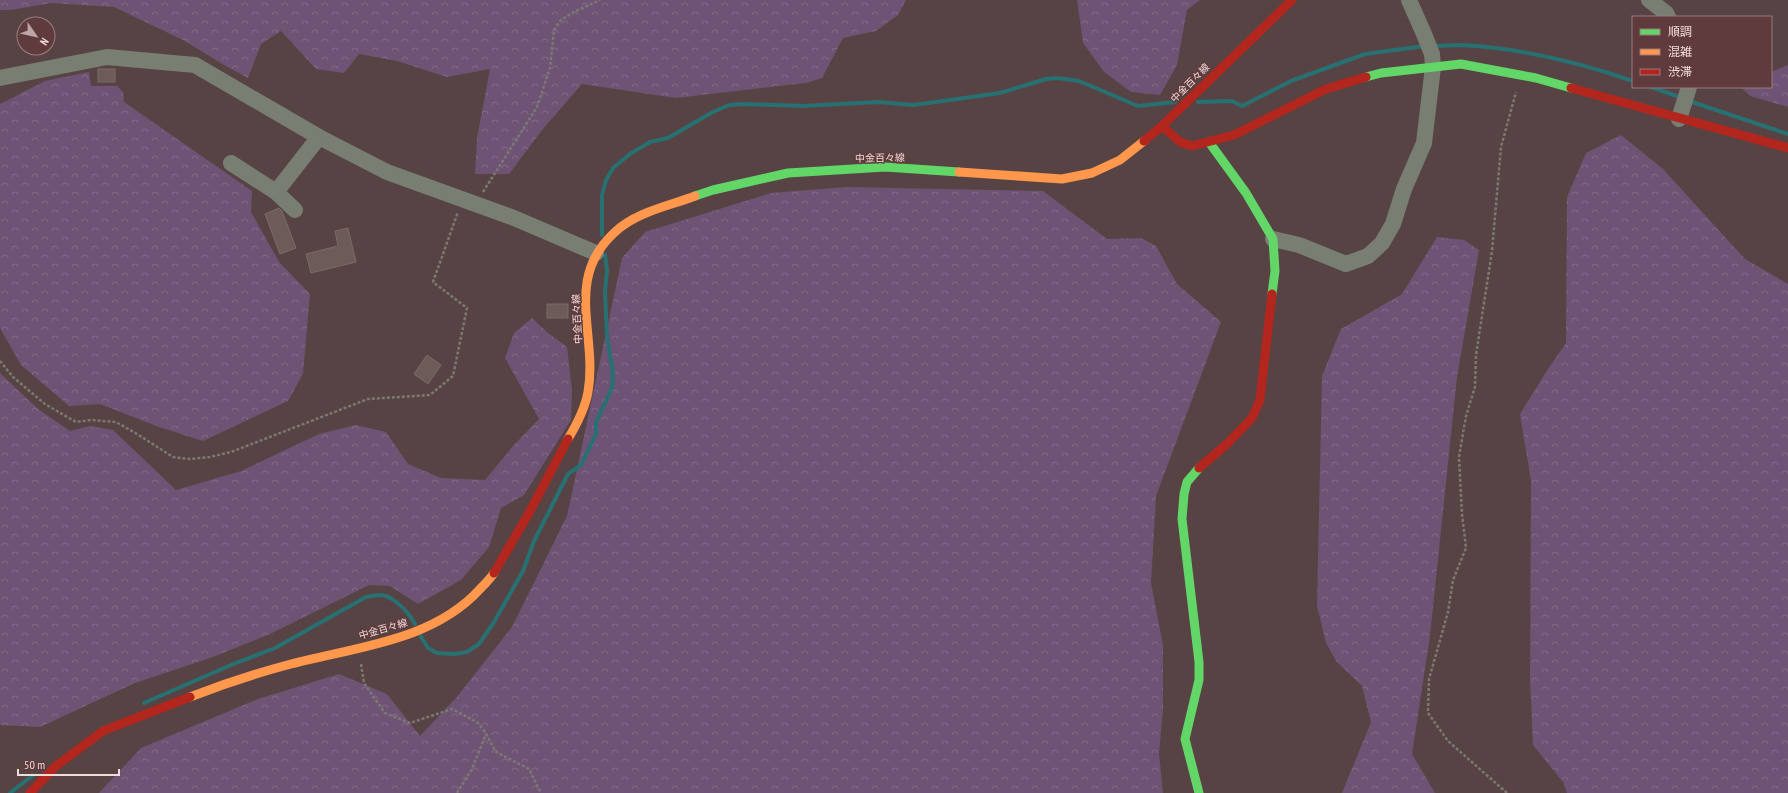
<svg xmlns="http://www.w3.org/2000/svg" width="1788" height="793" font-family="'PT Sans Narrow','Noto Sans JP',sans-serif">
<defs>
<pattern id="forest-crowns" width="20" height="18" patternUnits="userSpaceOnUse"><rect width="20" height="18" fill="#6e5375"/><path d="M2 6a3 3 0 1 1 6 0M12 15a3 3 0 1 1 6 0" fill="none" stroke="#836b88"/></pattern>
</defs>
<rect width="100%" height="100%" fill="#574344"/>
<g fill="url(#forest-crowns)">
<path d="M 0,0 L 906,0 L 898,15 L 876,31 L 843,38 L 822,78 L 806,83 L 676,98 L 582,84 L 542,130 L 509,174 L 475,174 L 477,138 L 490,69 L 447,77 L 397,61 L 359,54 L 344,73 L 316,69 L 281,31 L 261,44 L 248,78 L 224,65 L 185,41 L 114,7 L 51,3 L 11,10 L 0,10 Z"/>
<path d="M 1077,0 L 1200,0 L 1187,10 L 1177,65 L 1160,95 L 1131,92 L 1104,72 L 1083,43 Z"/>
<path d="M 1788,65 L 1788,107 L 1750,96 L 1741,87 L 1771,87 L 1771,72 Z"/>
<path d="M 89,72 L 91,86 L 117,86 L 123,92 L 124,102 L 252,191 L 251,212 L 279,262 L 310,294 L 303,374 L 288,401 L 203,441 L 159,427 L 100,404 L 69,406 L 21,365 L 0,328 L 0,104 L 45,81 Z"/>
<path d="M 1621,135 L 1663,169 L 1745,259 L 1788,284 L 1788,793 L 1567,793 L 1563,782 L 1533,745 L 1530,679 L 1531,481 L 1520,414 L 1548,369 L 1566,343 L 1567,197 L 1586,153 Z"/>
<path d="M 846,187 L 1043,191 L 1107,239 L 1141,238 L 1156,246 L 1177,284 L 1221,322 L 1156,496 L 1151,583 L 1163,645 L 1163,710 L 1159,753 L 1163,793 L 99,793 L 141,748 L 258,699 L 339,674 L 387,694 L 420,736 L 456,698 L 512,627 L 567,516 L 622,258 L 645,232 L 771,193 Z"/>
<path d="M 1437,237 L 1464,240 L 1479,250 L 1457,377 L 1430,636 L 1412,754 L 1435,793 L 1342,793 L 1371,722 L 1362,686 L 1336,661 L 1326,643 L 1317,606 L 1322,376 L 1341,329 L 1402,294 Z"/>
<path d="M 532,318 L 548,333 L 567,347 L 572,390 L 571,420 L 524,495 L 501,508 L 489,547 L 461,580 L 418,604 L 390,586 L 369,585 L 268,635 L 210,658 L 135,683 L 40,727 L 0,725 L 0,373 L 38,409 L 70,431 L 90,426 L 113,430 L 176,490 L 241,471 L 319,434 L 356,425 L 386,432 L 408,464 L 441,478 L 485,480 L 513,446 L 539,419 L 505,358 L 514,333 Z"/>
</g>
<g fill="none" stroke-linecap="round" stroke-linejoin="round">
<g stroke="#287172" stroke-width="4">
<path d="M 1434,46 C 1443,46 1452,45 1461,45 C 1520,48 1578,62 1633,81"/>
<path d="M 1651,87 L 1682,98"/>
<path d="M 1689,101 L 1788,134"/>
<path d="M 1198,102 L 1232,101 L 1242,106 L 1291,81 L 1365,54 L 1425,46"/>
<path d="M 602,235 L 602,195 L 606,180 L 613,168 L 630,154 L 650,142 L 668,138 L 711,113 L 729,105 L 744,104 L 802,106 L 878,102 L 914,105 L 1000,93 L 1046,79 L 1058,78 L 1079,81 L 1138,106 L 1175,102"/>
<path d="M 420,635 L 428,648 L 437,653 L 455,654 L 467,652 L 479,644 L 494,622 L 523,571 L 534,541 L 568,474 L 581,465 L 596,434 L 596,422 L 612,388 L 613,374 L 607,336 L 605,292 L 607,270 L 605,255"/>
<path d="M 144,703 L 231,665 L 275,648 L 366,597 C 371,596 377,595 382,595 C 395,597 409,613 415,624"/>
<path d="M 10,793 L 33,775"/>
</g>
</g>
<g fill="#6d5b5a" stroke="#7b6b69">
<rect x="98" y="69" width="17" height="13"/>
<path d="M 279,208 L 282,211 L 296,248 L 280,254 L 265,214 Z"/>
<path d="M 348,228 L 356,262 L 311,273 L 306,254 L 338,246 L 335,231 Z"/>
<rect x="547" y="304" width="21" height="14"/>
<path d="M 427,355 L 441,365 L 428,384 L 414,374 Z"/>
</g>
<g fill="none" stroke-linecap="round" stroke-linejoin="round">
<g stroke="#7b7972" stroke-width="2.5" stroke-dasharray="3 2" stroke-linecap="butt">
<path d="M 483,192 L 537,107 L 550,68 L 554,30 L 561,20 L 574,12 L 600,0"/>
<path d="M 0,361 L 13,377 L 45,404 L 76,422 L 91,420 L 116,422 L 137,434 L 173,457 L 189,459 L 210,457 L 231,452 L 368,399 L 430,395 L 453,376 L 467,308 L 433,282 L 458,212"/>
<path d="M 361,664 L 364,683 L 385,713 L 410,723 L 452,709 L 477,722 L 485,732 L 496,752 L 529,769 L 541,793"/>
<path d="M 457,793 L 472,769 L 486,734"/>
<path d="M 1507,793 L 1448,741 L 1428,713 L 1429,679 L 1448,612 L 1453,580 L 1466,548 L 1462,514 L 1459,457 L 1466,416 L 1475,387 L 1476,355 L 1492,251 L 1501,147 L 1516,92"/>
</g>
<g stroke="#797e72" stroke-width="16">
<path d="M 1649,0 L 1666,13 L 1668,17"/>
<path d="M 0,78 L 107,57 L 195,65 L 319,137 L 387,172 L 514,218 L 596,253"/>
<path d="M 1679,119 L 1689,87"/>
<path d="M 231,163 L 276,192 L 295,210"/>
<path d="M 276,192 L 319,137"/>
<path d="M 1273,239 L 1299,245 L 1346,264 L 1368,256 L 1382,243 L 1393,224 L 1404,189 L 1424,143 L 1433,67 L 1432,54 L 1424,34 L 1409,0"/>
</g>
<g stroke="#63d668" stroke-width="9">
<path d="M 1366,77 L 1381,73 L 1461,64 L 1536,78 L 1571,88"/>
<path d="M 1209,142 L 1246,193 L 1273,239 L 1275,271 L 1272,294"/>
<path d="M 695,196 L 713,190 L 788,173 L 885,167 L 959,172"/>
<path d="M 1199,468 L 1187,482 L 1184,494 L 1182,519 L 1199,662 L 1199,680 L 1185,739 L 1199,793"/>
</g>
<g stroke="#ff974d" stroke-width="9">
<path d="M 959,172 L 1062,179 L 1092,173 L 1120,160 L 1144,141"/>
<path d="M 568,439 C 577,424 585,409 588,392 C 598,334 563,279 615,232 C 636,212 669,206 695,196"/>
<path d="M 190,697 C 223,684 257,673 291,664 C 356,647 433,641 480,589 C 485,584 490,579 494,573"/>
</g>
<g stroke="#b3261e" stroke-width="9">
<path d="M 1571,88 L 1788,148"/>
<path d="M 1162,126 L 1180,142 L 1192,146 L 1234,135 L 1326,89 L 1366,77"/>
<path d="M 1144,141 L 1162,126 L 1292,0"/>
<path d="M 1199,468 L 1227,444 L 1252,418 L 1260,400 L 1272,294"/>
<path d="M 494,573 L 529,513 L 568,439"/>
<path d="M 30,793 L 56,766 L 103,731 L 190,697"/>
</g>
</g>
<g text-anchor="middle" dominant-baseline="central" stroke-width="3" stroke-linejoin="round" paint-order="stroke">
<g font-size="10" fill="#f1dada" stroke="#5f3b3d">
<text transform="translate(1190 83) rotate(-45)">中金百々線</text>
<text transform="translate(880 158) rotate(-1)">中金百々線</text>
<text transform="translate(577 319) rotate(-93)">中金百々線</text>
<text transform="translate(383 629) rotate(-16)">中金百々線</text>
</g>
</g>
<rect x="1632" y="16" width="140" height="72" fill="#5f3b3d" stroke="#997b7c"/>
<rect x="1640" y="29" width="20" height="6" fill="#63d668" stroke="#997b7c"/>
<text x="1668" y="36" font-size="12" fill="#f1dada">順調</text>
<rect x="1640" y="49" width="20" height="6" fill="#ff974d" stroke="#997b7c"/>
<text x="1668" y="56" font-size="12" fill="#f1dada">混雑</text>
<rect x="1640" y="69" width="20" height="6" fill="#b3261e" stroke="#997b7c"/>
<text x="1668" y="76" font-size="12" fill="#f1dada">渋滞</text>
<g transform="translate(36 36) rotate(124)"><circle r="19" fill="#5f3b3d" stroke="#997b7c"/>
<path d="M0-3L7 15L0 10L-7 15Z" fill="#bba5a6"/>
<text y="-6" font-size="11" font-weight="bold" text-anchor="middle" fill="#f1dada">N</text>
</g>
<path d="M18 769v6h101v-6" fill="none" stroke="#f1dada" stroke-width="2"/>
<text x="24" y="769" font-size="12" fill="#f1dada" stroke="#5f3b3d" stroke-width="3" paint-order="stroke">50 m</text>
</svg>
